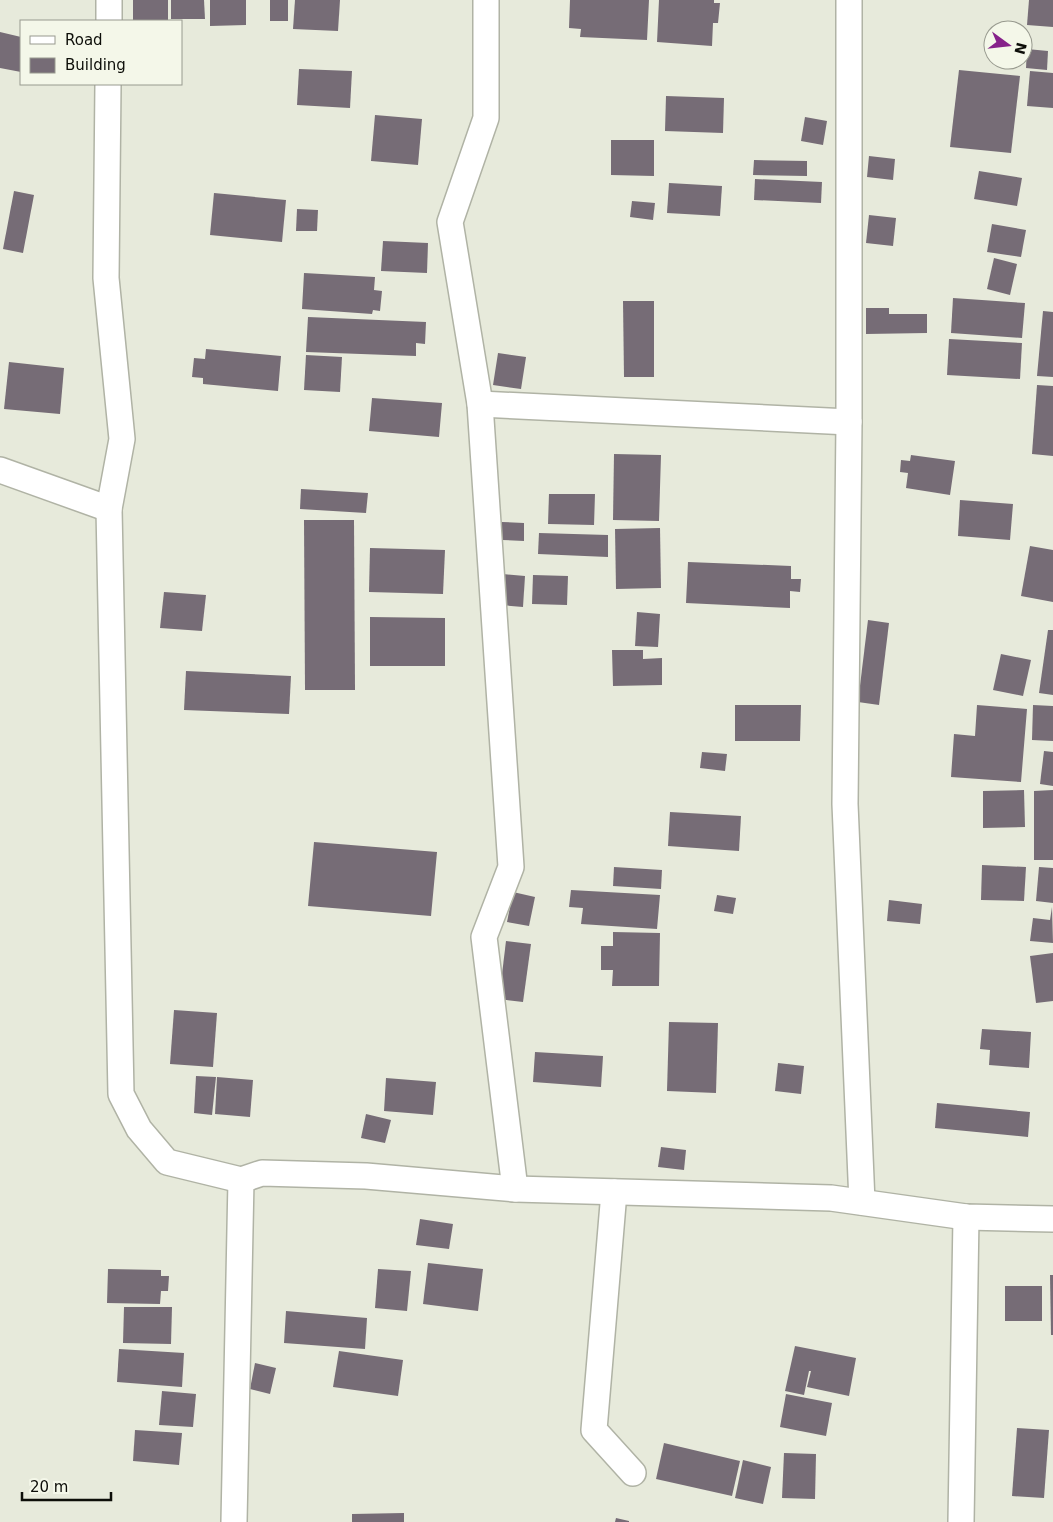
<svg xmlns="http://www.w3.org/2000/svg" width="1053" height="1522" font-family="'DejaVu Sans',sans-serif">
<rect width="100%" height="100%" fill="#e7eadb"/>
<g fill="#766c76">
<rect x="133" y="0" width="35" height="21"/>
<path d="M 171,0 L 204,0 L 205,19 L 171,19 Z"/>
<path d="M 210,0 L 246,0 L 246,25 L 210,26 Z"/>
<rect x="270" y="0" width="18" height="21"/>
<path d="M 295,0 L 340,0 L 338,31 L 293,29 Z"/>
<path d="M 570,0 L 649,0 L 647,40 L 580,37 L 581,29 L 569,28 Z"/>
<path d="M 659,0 L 714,0 L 714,3 L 720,3 L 718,23 L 713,23 L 712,46 L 657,42 Z"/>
<path d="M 1029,0 L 1053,0 L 1053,27 L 1027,25 Z"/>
<path d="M 0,32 L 21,37 L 21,72 L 0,68 Z"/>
<path d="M 1027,49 L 1048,51 L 1047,70 L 1026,68 Z"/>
<path d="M 299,69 L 352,71 L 350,108 L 297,105 Z"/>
<path d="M 959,70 L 1020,76 L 1011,153 L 950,147 Z"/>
<path d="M 1030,71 L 1053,73 L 1053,108 L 1027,106 Z"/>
<path d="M 666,96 L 724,98 L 723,133 L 665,131 Z"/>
<path d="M 375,115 L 422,119 L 418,165 L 371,161 Z"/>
<path d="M 805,117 L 827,121 L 823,145 L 801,141 Z"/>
<path d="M 611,140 L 654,140 L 654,176 L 611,175 Z"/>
<path d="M 869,156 L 895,159 L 893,180 L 867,177 Z"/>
<path d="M 754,160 L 807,161 L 807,176 L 753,175 Z"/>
<path d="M 979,171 L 1022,178 L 1017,206 L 974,199 Z"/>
<path d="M 755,179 L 822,182 L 821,203 L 754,200 Z"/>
<path d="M 669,183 L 722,186 L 720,216 L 667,213 Z"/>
<path d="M 14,191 L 34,195 L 23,253 L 3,249 Z"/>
<path d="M 214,193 L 286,200 L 282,242 L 210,235 Z"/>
<path d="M 632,201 L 655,203 L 653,220 L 630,217 Z"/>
<path d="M 297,209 L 318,210 L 317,231 L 296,231 Z"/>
<path d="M 869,215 L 896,218 L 893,246 L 866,243 Z"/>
<path d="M 992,224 L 1026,230 L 1021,257 L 987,252 Z"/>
<path d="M 383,241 L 428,243 L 427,273 L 381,271 Z"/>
<path d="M 994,258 L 1017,264 L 1010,295 L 987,289 Z"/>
<path d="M 304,273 L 375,277 L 374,290 L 382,291 L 380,311 L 373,310 L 372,314 L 302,309 Z"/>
<path d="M 953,298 L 1025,303 L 1022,338 L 951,333 Z"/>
<path d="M 623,301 L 654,301 L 654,377 L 624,377 Z"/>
<path d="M 866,308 L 889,308 L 889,314 L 927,314 L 927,333 L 866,334 Z"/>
<path d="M 1043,311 L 1053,312 L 1053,377 L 1037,376 Z"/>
<path d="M 308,317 L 426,322 L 425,344 L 416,343 L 416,356 L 306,352 Z"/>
<path d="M 949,339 L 1022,343 L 1020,379 L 947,375 Z"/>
<path d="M 206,349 L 281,356 L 278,391 L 203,384 L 203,378 L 192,377 L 194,358 L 205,359 Z"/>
<path d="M 498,353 L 526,357 L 521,389 L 493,385 Z"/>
<path d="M 306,355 L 342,357 L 340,392 L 304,390 Z"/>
<path d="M 9,362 L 64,368 L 60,414 L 4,409 Z"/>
<path d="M 1037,385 L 1053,386 L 1053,456 L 1032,454 Z"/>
<path d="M 372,398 L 442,403 L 439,437 L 369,431 Z"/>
<path d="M 614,454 L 661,455 L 659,521 L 613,520 Z"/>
<path d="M 911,455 L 955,461 L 950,495 L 906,488 L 908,473 L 900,472 L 901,460 L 910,461 Z"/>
<path d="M 301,489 L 368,493 L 366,513 L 300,509 Z"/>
<path d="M 549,494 L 595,494 L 594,525 L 548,524 Z"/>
<path d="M 960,500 L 1013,504 L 1010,540 L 958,536 Z"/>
<path d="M 304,520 L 354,520 L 355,690 L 305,690 Z"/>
<path d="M 502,522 L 524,523 L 524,541 L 502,540 Z"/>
<path d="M 660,528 L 661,588 L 616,589 L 615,529 Z"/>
<path d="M 539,533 L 608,535 L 608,557 L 538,554 Z"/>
<path d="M 1030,546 L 1053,550 L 1053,602 L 1021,596 Z"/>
<path d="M 370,548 L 445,550 L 443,594 L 369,592 Z"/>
<path d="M 688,562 L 791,566 L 791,579 L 801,579 L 800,592 L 790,591 L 790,608 L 686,603 Z"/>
<path d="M 503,574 L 525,576 L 523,607 L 500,605 Z"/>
<path d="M 533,575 L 568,576 L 567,605 L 532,604 Z"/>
<path d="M 164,592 L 206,595 L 202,631 L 160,628 Z"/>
<path d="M 637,612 L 660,614 L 658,647 L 635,646 Z"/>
<path d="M 370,617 L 445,618 L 445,666 L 370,666 Z"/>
<path d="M 868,620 L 889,623 L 879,705 L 858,702 Z"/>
<path d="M 1048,630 L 1053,630 L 1053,695 L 1039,693 Z"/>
<path d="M 612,650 L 643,650 L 643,659 L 662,658 L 662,685 L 613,686 Z"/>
<path d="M 1001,654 L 1031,660 L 1023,696 L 993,690 Z"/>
<path d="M 186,671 L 291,676 L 289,714 L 184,710 Z"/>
<path d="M 735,705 L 801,705 L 800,741 L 735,741 Z"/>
<path d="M 977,705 L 1027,709 L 1021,782 L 951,777 L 954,734 L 975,736 Z"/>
<path d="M 1033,705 L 1053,706 L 1053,741 L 1032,740 Z"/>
<path d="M 1044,751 L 1053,752 L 1053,786 L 1040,784 Z"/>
<path d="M 702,752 L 727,754 L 725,771 L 700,768 Z"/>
<path d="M 1024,790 L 1025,827 L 983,828 L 983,791 Z"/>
<path d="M 1053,790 L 1053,860 L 1034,860 L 1034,791 Z"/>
<path d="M 670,812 L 741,816 L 739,851 L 668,846 Z"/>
<path d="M 314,842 L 437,852 L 431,916 L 308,906 Z"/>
<path d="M 982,865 L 1026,867 L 1024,901 L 981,900 Z"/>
<path d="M 614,867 L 662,870 L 661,889 L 613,886 Z"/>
<path d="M 1039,867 L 1053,868 L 1053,903 L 1036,901 Z"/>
<path d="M 571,890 L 660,895 L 657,929 L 581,924 L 583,908 L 569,907 Z"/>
<path d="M 513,892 L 535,897 L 529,926 L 507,922 Z"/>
<path d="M 717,895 L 736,898 L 733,914 L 714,911 Z"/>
<path d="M 889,900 L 922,904 L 920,924 L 887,921 Z"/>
<path d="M 1052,907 L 1053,943 L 1030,941 L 1033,918 L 1050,920 Z"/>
<path d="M 613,932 L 660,933 L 659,986 L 612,986 L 613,970 L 601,970 L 601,946 L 613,946 Z"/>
<path d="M 506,941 L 531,944 L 523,1002 L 499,999 Z"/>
<path d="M 1053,953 L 1053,1001 L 1036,1003 L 1030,956 Z"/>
<path d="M 174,1010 L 217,1013 L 213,1067 L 170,1064 Z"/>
<path d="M 669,1022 L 718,1023 L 716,1093 L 667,1091 Z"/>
<path d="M 982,1029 L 1031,1032 L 1029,1068 L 989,1065 L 990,1050 L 980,1049 Z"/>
<path d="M 535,1052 L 603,1056 L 601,1087 L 533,1082 Z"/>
<path d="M 778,1063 L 804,1066 L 801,1094 L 775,1091 Z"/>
<path d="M 196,1076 L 216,1077 L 212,1115 L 194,1113 Z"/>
<path d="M 217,1077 L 253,1080 L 250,1117 L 215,1114 Z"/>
<path d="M 386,1078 L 436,1082 L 433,1115 L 384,1111 Z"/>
<path d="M 937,1103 L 1030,1112 L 1028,1137 L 935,1128 Z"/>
<path d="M 366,1114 L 391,1120 L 385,1143 L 361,1138 Z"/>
<path d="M 661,1147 L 686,1150 L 684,1170 L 658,1167 Z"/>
<path d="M 420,1219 L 453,1224 L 449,1249 L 416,1245 Z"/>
<path d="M 428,1263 L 483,1269 L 478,1311 L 423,1304 Z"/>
<path d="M 108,1269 L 161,1270 L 161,1276 L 169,1276 L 168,1291 L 161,1291 L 160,1304 L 107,1303 Z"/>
<path d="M 378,1269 L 411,1271 L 407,1311 L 375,1308 Z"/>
<path d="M 1050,1275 L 1053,1275 L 1053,1335 L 1051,1335 Z"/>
<rect x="1005" y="1286" width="37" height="35"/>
<path d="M 124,1307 L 172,1307 L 171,1344 L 123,1343 Z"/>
<path d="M 286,1311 L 367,1318 L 365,1349 L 284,1343 Z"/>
<path d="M 795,1346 L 856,1358 L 849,1396 L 807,1387 L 811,1371 L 809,1371 L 804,1395 L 785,1391 Z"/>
<path d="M 119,1349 L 184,1353 L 182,1387 L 117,1382 Z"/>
<path d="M 339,1351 L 403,1360 L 398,1396 L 333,1387 Z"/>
<path d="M 255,1363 L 276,1368 L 270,1394 L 250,1389 Z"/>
<path d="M 162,1391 L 196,1394 L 193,1427 L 159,1425 Z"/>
<path d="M 786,1394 L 832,1403 L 826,1436 L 780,1427 Z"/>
<path d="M 1017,1428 L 1049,1430 L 1044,1498 L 1012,1496 Z"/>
<path d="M 135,1430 L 182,1433 L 179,1465 L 133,1461 Z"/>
<path d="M 664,1443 L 740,1461 L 732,1496 L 656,1479 Z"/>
<path d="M 784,1453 L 816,1454 L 815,1499 L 782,1498 Z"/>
<path d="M 743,1460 L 771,1467 L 763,1504 L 735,1498 Z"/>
<path d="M 404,1513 L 404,1522 L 352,1522 L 352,1514 Z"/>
<path d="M 616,1518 L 629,1521 L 629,1522 L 615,1522 Z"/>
</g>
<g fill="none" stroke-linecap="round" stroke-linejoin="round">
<defs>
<g id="street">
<path d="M 486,0 L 486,118 L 450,222 L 480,404 L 511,867 L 484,937 L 515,1189"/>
<path d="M 849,0 L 849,422 L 845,804 L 862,1202"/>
<path d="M 109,21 L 109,0"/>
<path d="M 108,84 L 106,278 L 122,439 L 109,509 L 121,1094 L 139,1129 L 167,1162 L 241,1180 L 262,1173 L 366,1176 L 515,1189 L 831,1198 L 966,1217 L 1053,1219"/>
<path d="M 480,404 L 849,422"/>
<path d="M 0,470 L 109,509"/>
<path d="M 614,1192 L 594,1430 L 633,1473"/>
<path d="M 234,1522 L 241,1180"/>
<path d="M 961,1522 L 966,1217"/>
</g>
</defs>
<use href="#street" stroke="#b0b3a5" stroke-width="28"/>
<use href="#street" stroke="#fff" stroke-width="25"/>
</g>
<rect x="20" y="20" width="162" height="65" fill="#f4f7e9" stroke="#989a8f"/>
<rect x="30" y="36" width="25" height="8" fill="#ffffff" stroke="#989a8f"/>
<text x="65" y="45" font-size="15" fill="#0d0e09">Road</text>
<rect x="30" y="58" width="25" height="15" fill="#766c76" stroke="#989a8f"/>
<text x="65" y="70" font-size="15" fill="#0d0e09">Building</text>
<g transform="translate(1008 45) rotate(105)"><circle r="24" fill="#f4f7e9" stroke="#989a8f"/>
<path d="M0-4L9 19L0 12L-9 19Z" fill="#86228a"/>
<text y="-8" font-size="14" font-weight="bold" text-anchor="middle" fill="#0d0e09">N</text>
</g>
<path d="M22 1492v8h89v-8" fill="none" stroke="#0d0e09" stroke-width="2.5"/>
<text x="30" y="1492" font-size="15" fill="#0d0e09" stroke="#f4f7e9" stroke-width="4" paint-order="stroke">20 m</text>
</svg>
